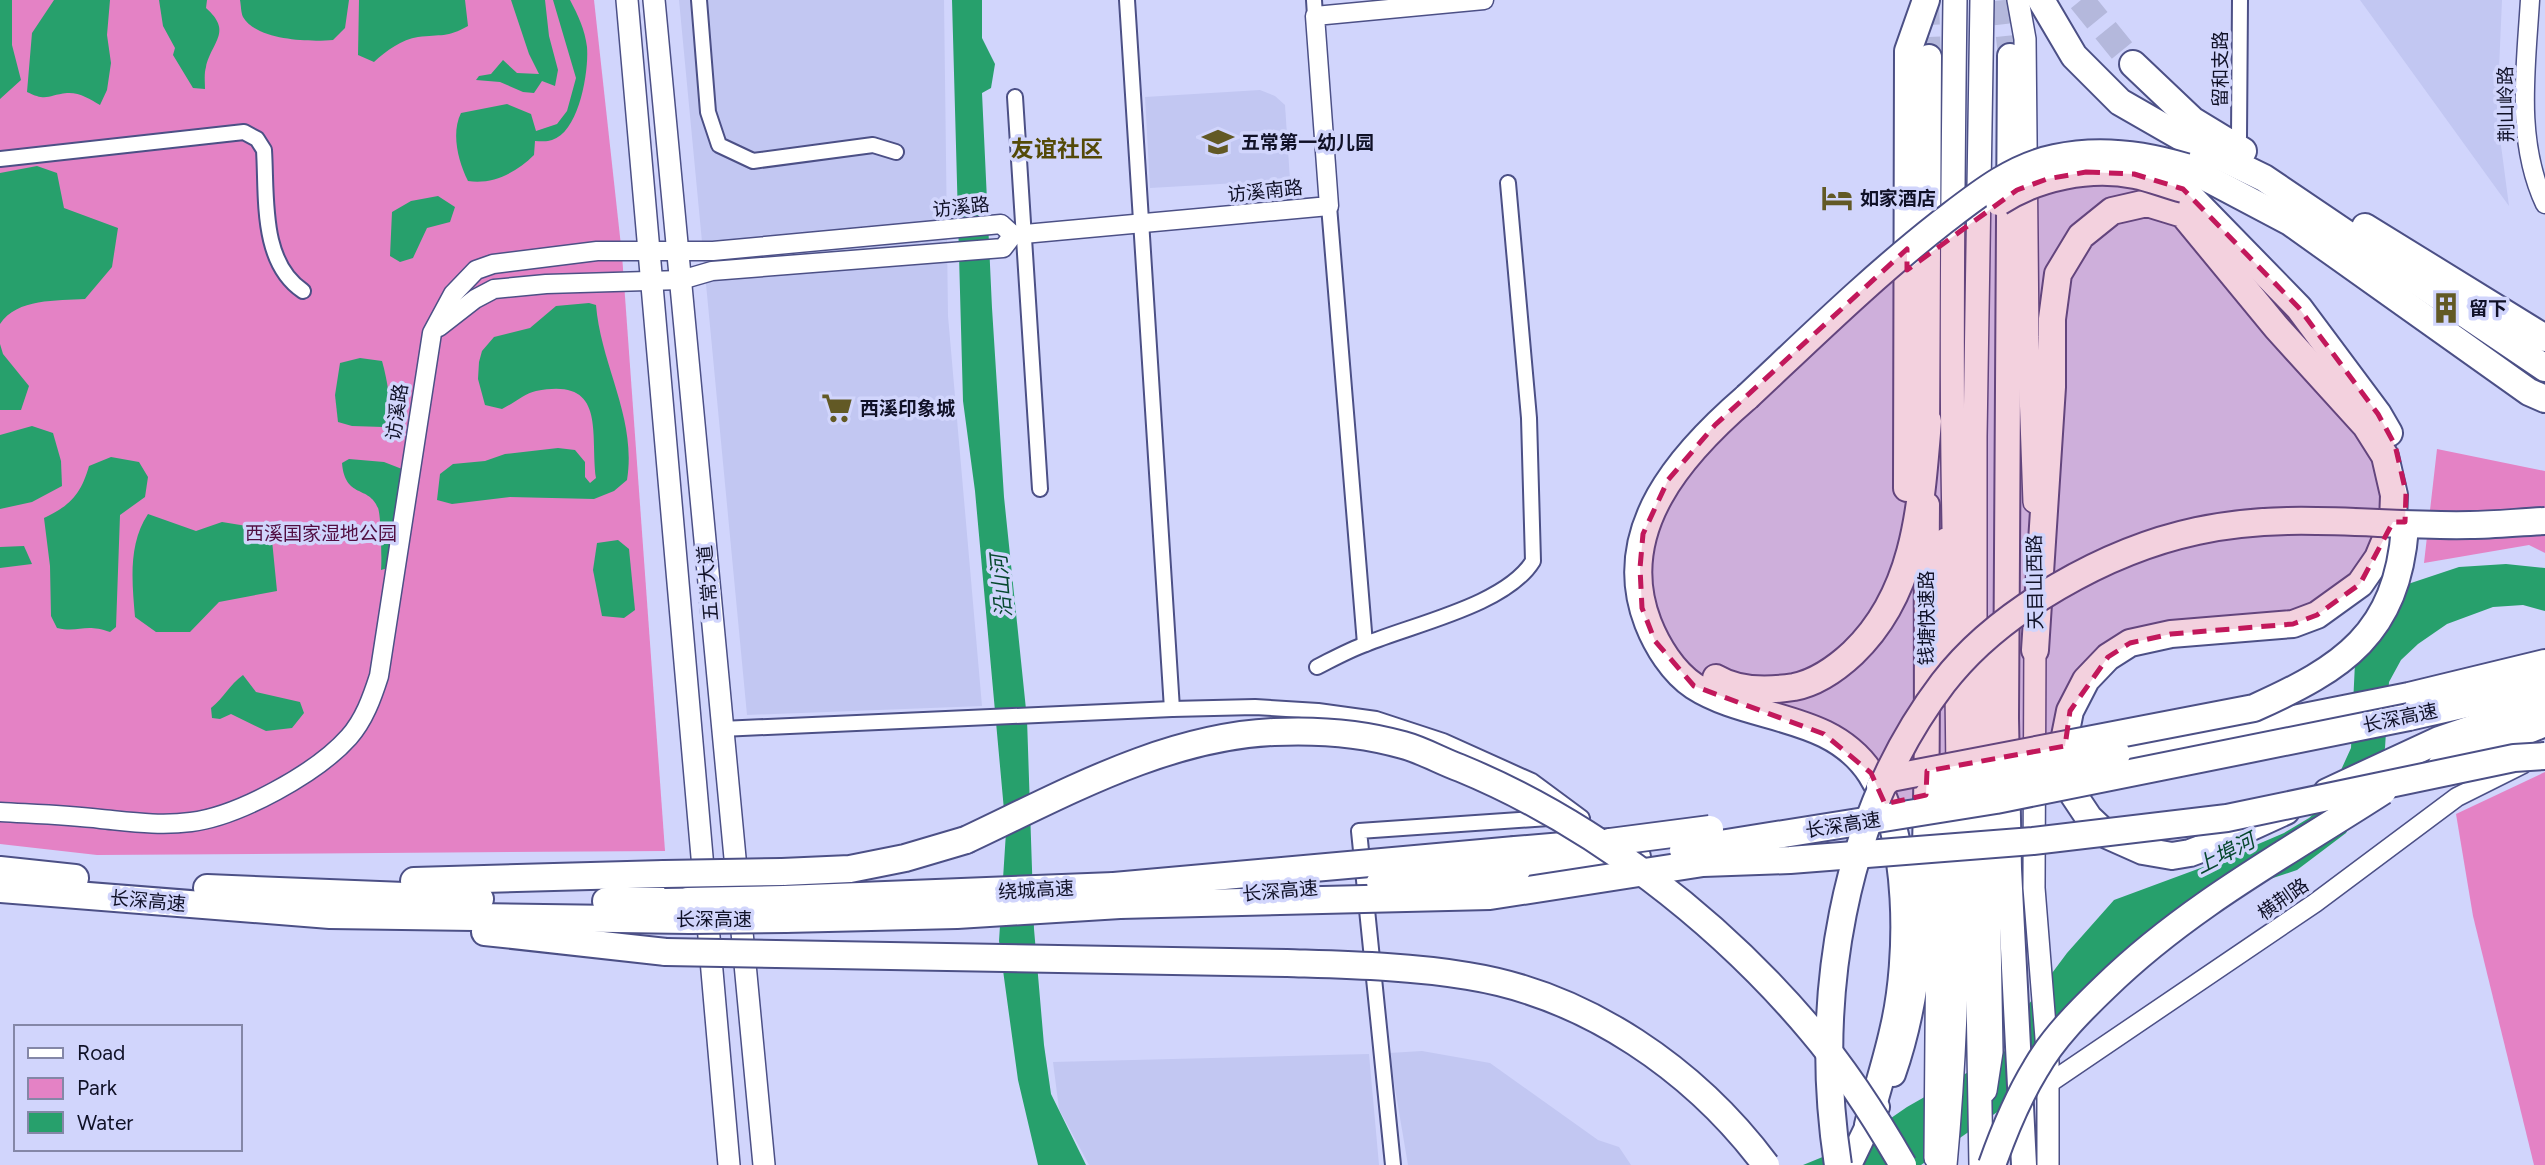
<svg xmlns="http://www.w3.org/2000/svg" width="2545" height="1165" font-family="Figtree,'Noto Sans SC',sans-serif">
<rect width="100%" height="100%" fill="#d1d5fc"/>
<g fill="#c2c7f2">
<path d="M 679,0 L 944,0 L 948,316 L 982,706 L 747,715 Z"/>
<path d="M 2360,0 L 2502,0 L 2497,115 L 2509,206 Z"/>
<path d="M 1260,90 L 1275,96 L 1285,105 L 1290,180 L 1150,188 L 1145,97 Z"/>
<path d="M 1422,1051 L 1490,1063 L 1598,1140 L 1619,1147 L 1631,1165 L 1408,1165 L 1389,1053 Z"/>
<path d="M 1369,1054 L 1379,1165 L 1089,1165 L 1059,1109 L 1053,1062 Z"/>
</g>
<g fill="#e482c5">
<path d="M 0,0 L 594,0 L 622,255 L 665,851 L 97,855 L 0,844 Z"/>
<path d="M 2437,449 L 2545,471 L 2545,553 L 2529,545 L 2424,563 Z"/>
<path d="M 2545,772 L 2545,1165 L 2534,1165 L 2473,916 L 2456,814 Z"/>
</g>
<g fill="#27a06c">
<path d="M 0,0 L 12,0 L 12,45 L 21,80 L 0,99 Z"/>
<path d="M 54,0 L 110,0 L 107,35 L 111,63 L 107,90 L 100,105 C 90,99 79,92 67,93 C 48,95 47,102 27,92 L 32,33 Z"/>
<path d="M 159,0 L 207,0 L 206,8 C 233,32 212,41 206,67 C 204,73 205,82 205,89 L 193,88 L 173,55 L 175,48 L 163,26 Z"/>
<path d="M 240,0 L 349,0 L 345,28 L 333,40 C 310,42 257,41 243,17 C 241,13 241,5 240,0 Z"/>
<path d="M 359,0 L 465,0 L 468,26 C 447,38 441,34 418,37 C 402,39 386,51 374,62 L 358,55 Z"/>
<path d="M 511,0 L 545,0 L 549,36 L 558,70 L 555,86 L 542,81 L 534,93 L 523,92 L 500,82 L 476,80 L 479,76 L 491,74 L 503,60 L 517,73 L 539,74 L 529,54 Z"/>
<path d="M 553,0 L 570,0 C 578,15 585,30 587,47 C 589,72 579,132 552,140 C 547,142 540,141 535,141 L 534,155 C 517,172 493,185 468,181 C 458,161 451,133 461,113 L 507,104 L 531,114 L 536,131 L 557,124 L 567,111 L 576,78 Z"/>
<path d="M 952,0 L 982,0 L 982,38 L 995,64 L 991,88 L 982,93 L 992,308 L 1004,497 L 1027,719 L 1034,929 L 1044,1045 L 1051,1094 L 1086,1165 L 1038,1165 L 1018,1080 L 999,941 L 1006,832 L 975,491 L 963,401 Z"/>
<path d="M 37,166 L 57,173 L 64,208 L 118,228 L 112,267 L 85,299 C 57,301 17,298 0,324 L 0,173 Z"/>
<path d="M 438,196 L 455,207 L 450,222 L 427,228 L 413,258 L 400,262 L 390,256 L 392,212 L 411,201 Z"/>
<path d="M 589,303 L 596,305 C 601,366 637,418 627,480 L 614,491 L 594,499 L 510,497 L 452,504 L 437,500 L 440,474 L 453,464 L 485,461 L 505,454 L 558,448 L 575,450 L 585,462 L 585,477 L 590,483 L 596,478 C 590,432 607,377 536,391 C 525,393 513,404 502,409 L 485,405 L 478,379 L 479,362 L 482,351 L 494,337 L 530,328 L 556,306 Z"/>
<path d="M 0,344 L 3,354 L 29,386 L 21,410 L 0,410 Z"/>
<path d="M 360,358 L 382,361 C 387,379 394,411 383,427 L 352,426 L 338,422 L 335,395 L 340,363 Z"/>
<path d="M 32,426 L 53,433 L 61,461 L 62,486 L 32,502 L 0,509 L 0,435 Z"/>
<path d="M 111,457 L 139,462 L 148,477 L 145,497 L 120,515 L 116,627 L 110,632 C 84,623 80,633 57,628 L 51,616 L 50,566 L 44,518 C 70,506 81,494 89,466 Z"/>
<path d="M 349,459 L 384,462 L 402,469 L 388,568 L 381,570 C 382,561 381,515 378,508 C 369,485 345,499 342,463 Z"/>
<path d="M 148,514 L 196,531 L 222,522 L 271,530 L 277,591 L 219,602 L 190,632 L 156,632 L 135,617 C 132,582 128,544 148,514 Z"/>
<path d="M 618,540 L 629,549 L 635,610 L 624,618 L 602,616 L 593,570 L 597,543 Z"/>
<path d="M 24,546 L 32,564 L 0,568 L 0,547 Z"/>
<path d="M 2506,564 L 2545,568 L 2545,611 L 2523,605 L 2493,607 L 2447,624 L 2418,644 L 2401,660 L 2389,682 L 2385,748 L 2367,797 L 2346,833 L 2297,870 L 2240,889 L 2175,933 L 2003,1108 L 1921,1165 L 1803,1165 L 1852,1145 L 1907,1107 L 2007,1050 L 2023,1012 L 2067,953 L 2114,900 L 2214,863 L 2284,833 L 2309,818 L 2326,803 L 2351,748 L 2356,641 L 2390,590 L 2459,567 Z"/>
<path d="M 243,675 L 256,692 L 300,702 L 304,713 L 292,728 L 266,731 L 231,714 L 220,719 L 212,718 L 211,708 C 224,698 229,685 243,675 Z"/>
</g>
<g fill="none" stroke-linecap="round" stroke-linejoin="round">
<g stroke="#b4b8dc" stroke-width="24" stroke-dasharray="24 12" stroke-linecap="butt">
<path d="M 2004,0 L 2010,56"/>
<path d="M 1927,1 L 1929,57"/>
</g>
<path stroke="#b4b8dc" stroke-width="26" stroke-dasharray="26 13" stroke-linecap="butt" d="M 2081,0 L 2133,64"/>
<defs>
<g id="minor">
<path d="M 699,0 L 708,112 L 719,145 L 753,161 L 873,145 L 896,152"/>
<path d="M 1127,0 L 1172,709"/>
<path d="M 1314,0 L 1315,16"/>
<path d="M 1015,97 L 1040,489"/>
<path d="M 2239,137 L 2240,0"/>
<path d="M 0,159 L 244,132 L 257,139 L 264,150 C 267,197 260,262 303,291"/>
<path d="M 1329,206 L 1365,644"/>
<path d="M 1317,667 C 1333,659 1349,650 1366,644 C 1414,624 1506,605 1533,561 L 1529,418 L 1508,183"/>
<path d="M 721,729 L 1172,709 L 1255,707 L 1318,711 L 1376,719 L 1443,741 L 1532,781 L 1582,818"/>
<path d="M 1393,1165 L 1359,831 L 1549,818"/>
</g>
<g id="tertiary">
<path d="M 2530,0 C 2526,68 2515,140 2545,204"/>
<path d="M 1013,235 L 1329,206 L 1315,16 L 1484,0"/>
<path d="M 439,327 L 475,299 L 494,289 L 546,284 L 681,280 L 712,271 L 1003,248 L 1013,235"/>
<path d="M 0,812 C 34,814 67,815 101,819 C 132,822 160,826 191,822 C 239,816 317,773 349,737 C 364,720 372,698 379,676 L 432,333 L 453,294 L 476,270 L 493,264 L 597,251 L 713,251 L 1001,224 L 1013,235"/>
<path d="M 2048,1084 L 2315,903 L 2457,797 L 2523,764"/>
</g>
<g id="secondary">
<path d="M 627,0 L 729,1165"/>
<path d="M 654,0 L 764,1165"/>
<path d="M 2018,0 L 2025,39 L 2028,337 L 2034,502"/>
<path d="M 2035,636 L 2034,888 L 2048,1063 L 2048,1165"/>
<path d="M 1985,641 L 1992,1052 L 1986,1091"/>
<path d="M 1939,696 L 1945,539"/>
<path d="M 1935,1158 L 1938,794"/>
</g>
<g id="primary">
<path d="M 1945,1165 C 1967,932 1956,696 1953,463 C 1951,308 1953,154 1955,0"/>
<path d="M 1981,1165 L 1975,824 L 1975,436 L 1982,0"/>
</g>
<g id="trunk">
<path d="M 2010,56 L 2006,718 L 2009,869 L 2024,1165"/>
<path d="M 1927,441 L 1929,57"/>
<path d="M 1893,1074 C 1924,986 1924,895 1926,802 C 1928,703 1926,604 1927,505"/>
<path d="M 1849,1165 L 1877,1107"/>
</g>
<g id="motorway">
<path d="M 2041,0 L 2074,56 L 2120,102 L 2188,141 L 2264,178 L 2545,368"/>
<path d="M 2133,64 L 2192,120 L 2243,151"/>
<path d="M 2186,167 L 2290,222 L 2529,392 L 2545,399"/>
<path d="M 2183,189 L 2299,308 L 2378,414 L 2389,433"/>
<path d="M 2365,227 L 2545,338"/>
<path d="M 1747,397 C 1682,453 1612,530 1648,623 C 1657,646 1673,672 1694,686 C 1750,722 1831,712 1871,774 C 1911,836 1910,958 1894,1027 C 1887,1060 1876,1092 1868,1125"/>
<path d="M 1907,488 L 1908,51 L 1926,0"/>
<path d="M 2035,650 L 2052,387 L 2052,319 L 2058,274 L 2081,236 L 2112,211 L 2147,203 L 2183,214 L 2277,328 L 2366,426 L 2385,456 L 2394,495 L 2393,522 L 2378,558 L 2360,584 L 2317,615 L 2293,624 L 2171,634 L 2130,643 L 2108,657 L 2086,680 L 2070,711 L 2065,736 L 2065,763 L 2071,791 L 2089,818 L 2107,835 L 2143,851 L 2172,856 L 2190,853 L 2214,844 L 2286,811"/>
<path d="M 1716,678 C 1739,692 1768,691 1794,687 C 1815,683 1837,668 1853,653 C 1917,592 1921,504 1928,421"/>
<path d="M 2409,717 L 2545,686"/>
<path d="M 2117,754 L 2409,696 L 2545,663"/>
<path d="M 2441,766 L 2545,723"/>
<path d="M 2327,792 L 2439,740 L 2545,704"/>
<path d="M 1515,850 L 1610,842"/>
<path d="M 0,870 L 75,878"/>
<path d="M 1517,870 L 1637,857"/>
<path d="M 782,872 L 850,869 L 905,858 L 966,840"/>
<path d="M 414,881 L 664,874"/>
<path d="M 207,888 L 480,899"/>
<path d="M 0,889 L 330,915 L 690,920"/>
<path d="M 784,899 L 1114,886"/>
<path d="M 606,901 L 688,901"/>
<path d="M 785,919 L 957,915 L 1120,905"/>
<path d="M 485,932 L 666,952"/>
</g>
</defs>
<use href="#minor" stroke="#4c5086" stroke-width="18"/>
<use href="#tertiary" stroke="#4c5086" stroke-width="21"/>
<use href="#secondary" stroke="#4c5086" stroke-width="24"/>
<use href="#primary" stroke="#4c5086" stroke-width="26"/>
<use href="#trunk" stroke="#4c5086" stroke-width="28"/>
<use href="#motorway" stroke="#4c5086" stroke-width="30"/>
<use href="#minor" stroke="#fff" stroke-width="14"/>
<use href="#tertiary" stroke="#fff" stroke-width="18"/>
<use href="#secondary" stroke="#fff" stroke-width="21"/>
<use href="#primary" stroke="#fff" stroke-width="23"/>
<use href="#trunk" stroke="#fff" stroke-width="24"/>
<use href="#motorway" stroke="#fff" stroke-width="26"/>
<defs>
<g id="motorway-bridge">
<path d="M 1999,202 C 2037,177 2090,166 2135,175 C 2151,178 2167,185 2183,189"/>
<path d="M 1747,397 C 1810,338 1872,277 1941,223 C 1975,197 2011,167 2055,158 C 2100,148 2143,154 2186,167"/>
<path d="M 1880,786 L 1891,778 L 2254,708 C 2343,668 2397,634 2405,528"/>
<path d="M 1928,795 L 2117,754"/>
<path d="M 966,840 C 1064,794 1164,737 1274,732 C 1316,730 1361,733 1403,745 C 1422,750 1441,761 1460,768 C 1593,823 1718,920 1811,1030 C 1846,1071 1876,1118 1903,1165"/>
<path d="M 1610,842 L 1710,829"/>
<path d="M 1683,850 L 1996,800 L 2409,717"/>
<path d="M 664,874 L 782,872"/>
<path d="M 1380,882 L 1517,870"/>
<path d="M 1114,886 L 1515,850"/>
<path d="M 688,901 L 784,899"/>
<path d="M 1120,905 L 1490,896 L 1703,863 L 1790,860 L 2033,841 L 2227,818 L 2514,758 L 2545,756"/>
<path d="M 690,920 L 785,919"/>
<path d="M 666,952 L 1287,963 C 1348,965 1408,966 1468,976 C 1587,995 1695,1070 1766,1165"/>
<path d="M 1838,1165 C 1813,1003 1841,817 1943,683 C 1999,610 2108,550 2197,531 C 2288,511 2378,527 2470,525 C 2495,525 2520,522 2545,521"/>
<path d="M 1992,1165 C 2004,1131 2017,1099 2036,1068 C 2053,1038 2080,1011 2105,987 C 2187,907 2287,853 2383,791"/>
</g>
</defs>
<use href="#motorway-bridge" stroke="#4c5086" stroke-width="30" stroke-linecap="butt"/>
<use href="#motorway-bridge" stroke="#fff" stroke-width="26"/>
</g>
<path fill="#c2185b" fill-opacity="0.2" stroke="#c2185b" stroke-width="5" stroke-dasharray="14 9" stroke-linejoin="round" d="M 2086,172 L 2134,174 L 2183,189 L 2299,308 L 2378,414 L 2395,445 L 2406,493 L 2405,522 L 2393,522 L 2360,584 L 2317,615 L 2293,624 L 2171,634 L 2130,643 L 2108,657 L 2070,711 L 2065,746 L 1927,771 L 1926,795 L 1885,804 L 1871,773 L 1824,734 L 1694,686 L 1655,641 L 1642,608 L 1640,568 L 1643,534 L 1668,480 L 1715,425 L 1907,249 L 1907,270 L 2017,190 L 2047,179 Z"/>
<defs>
<symbol id="school-bare" viewBox="-9 -9 18 18"><path d="M0-5L7-2L0 1L-7-2ZM-4 1L0 2.5L4 1V4Q0 6-4 4Z" fill="#625925" stroke="#d1d5fc" stroke-width="2.5" paint-order="stroke"/></symbol>
<symbol id="hotel-bare" viewBox="-9 -9 18 18"><path d="M-6-4.5h1.5V1H6V5H4.5V3h-9V5H-6ZM-4 0a1.8 1.8 0 1 1 3.6 0ZM.5 0V-2.5h3Q6-2.5 6 0Z" fill="#625925" stroke="#d1d5fc" stroke-width="2.5" paint-order="stroke"/></symbol>
<symbol id="building-bare" viewBox="-9 -9 18 18"><path d="M-4-6H4V6H1V3H-1V6H-4ZM-2.5-4.3h1.7v1.8h-1.7ZM.8-4.3h1.7v1.8H.8ZM-2.5-1h1.7V.8h-1.7ZM.8-1h1.7V.8H.8Z" fill="#625925" stroke="#d1d5fc" stroke-width="2.5" paint-order="stroke"/></symbol>
<symbol id="supermarket-bare" viewBox="-9 -9 18 18"><path d="M-6-5.5h2.5l.6 2H6L4.5 2H-2.5L-4.4-4H-6ZM-1.5 3.2a1.3 1.3 0 1 0 .1 0ZM3 3.2a1.3 1.3 0 1 0 .1 0Z" fill="#625925" stroke="#d1d5fc" stroke-width="2.5" paint-order="stroke"/></symbol>
</defs>
<g fill-rule="evenodd">
<use href="#school-bare" x="1196" y="120" width="44" height="44"/>
<use href="#hotel-bare" x="1815" y="176" width="44" height="44"/>
<use href="#building-bare" x="2424" y="286" width="44" height="44"/>
<use href="#supermarket-bare" x="815" y="386" width="44" height="44"/>
</g>
<g text-anchor="middle" dominant-baseline="central" stroke-width="7" stroke-linejoin="round" paint-order="stroke">
<g font-size="19" fill="#101127" stroke="#d1d5fc">
<text transform="translate(2220 69) rotate(-90)">留和支路</text>
<text transform="translate(2506 104) rotate(-91)">荆山岭路</text>
<text transform="translate(1265 191) rotate(-6)">访溪南路</text>
<text transform="translate(961 207) rotate(-6)">访溪路</text>
<text transform="translate(397 412) rotate(-82)">访溪路</text>
<text transform="translate(2035 582) rotate(-91)">天目山西路</text>
<text transform="translate(708 583) rotate(-95)">五常大道</text>
<text transform="translate(1926 618) rotate(-90)">钱塘快速路</text>
<text transform="translate(2400 718) rotate(-12)">长深高速</text>
<text transform="translate(1843 825) rotate(-9)">长深高速</text>
<text transform="translate(1036 890) rotate(-3)">绕城高速</text>
<text transform="translate(1280 891) rotate(-5)">长深高速</text>
<text transform="translate(2283 899) rotate(-35)">横荆路</text>
<text transform="translate(148 901) rotate(5)">长深高速</text>
<text x="714" y="919">长深高速</text>
</g>
<g font-size="19" font-weight="bold" fill="#101127" stroke="#d1d5fc" text-anchor="start">
<text x="1241" y="142">五常第一幼儿园</text>
<text x="1860" y="198">如家酒店</text>
<text x="2469" y="308">留下</text>
<text x="860" y="408">西溪印象城</text>
</g>
<g font-size="19" fill="#510d41" stroke="#d1d5fc">
<text x="321" y="533">西溪国家湿地公园</text>
</g>
<g font-size="21" font-style="italic" fill="#07482e" stroke="#d1d5fc">
<text transform="translate(1001 586) rotate(-95)">沿山河</text>
<text transform="translate(2225 853) rotate(-27)">上埠河</text>
</g>
<g font-size="23" font-weight="bold" fill="#544a08" stroke="#d1d5fc">
<text x="1057" y="149">友谊社区</text>
</g>
</g>
<rect x="14" y="1025" width="228" height="126" fill="#d1d5fc" stroke="#8487a7" stroke-width="2"/>
<rect x="28" y="1048" width="35" height="10" fill="#ffffff" stroke="#8487a7" stroke-width="2"/>
<text x="77" y="1060" font-size="21" fill="#101127">Road</text>
<rect x="28" y="1078" width="35" height="21" fill="#e482c5" stroke="#8487a7" stroke-width="2"/>
<text x="77" y="1095" font-size="21" fill="#101127">Park</text>
<rect x="28" y="1112" width="35" height="21" fill="#27a06c" stroke="#8487a7" stroke-width="2"/>
<text x="77" y="1130" font-size="21" fill="#101127">Water</text>
</svg>
